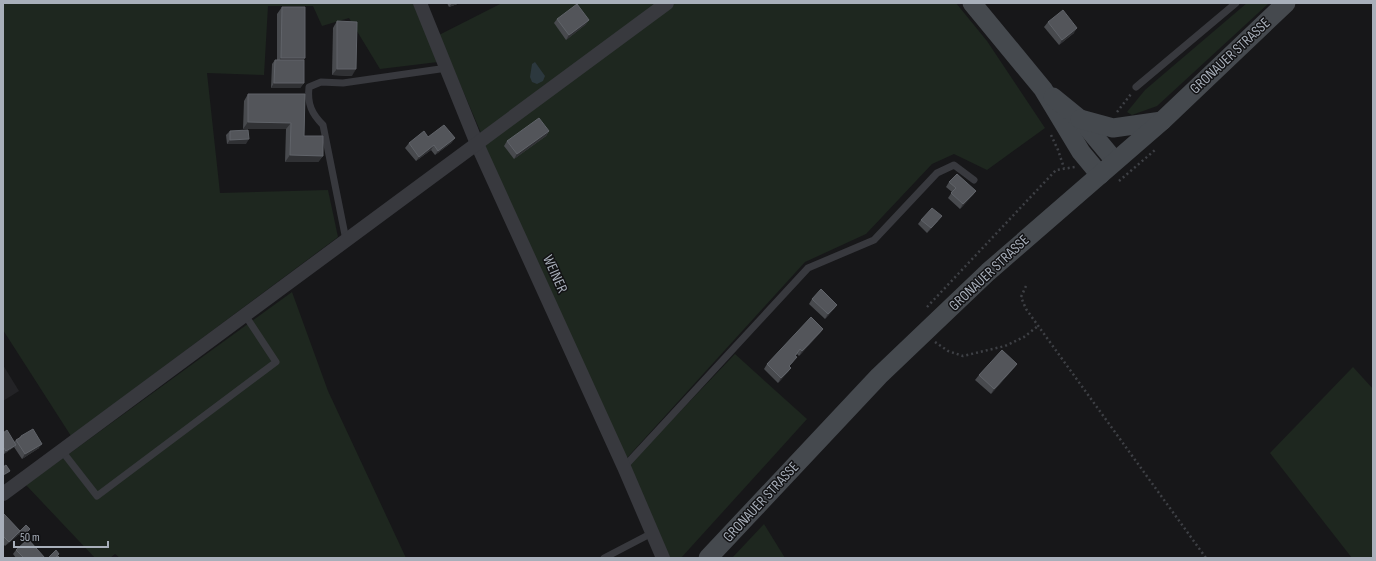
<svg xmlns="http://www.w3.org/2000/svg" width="1376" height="561" font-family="'Sofia Sans Condensed',sans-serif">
<rect width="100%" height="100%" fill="#171719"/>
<path fill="#232326" d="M 3,365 L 19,391 L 3,401 Z"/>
<g fill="#1e271f">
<path d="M 3,3 L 413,3 L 438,62 L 380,69 L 349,18 L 322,26 L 313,6 L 268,6 L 264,75 L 207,73 L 220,193 L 328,190 L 338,237 L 71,436 L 3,330 Z"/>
<path d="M 502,3 L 660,3 L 481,133 L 439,35 Z"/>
<path d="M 673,3 L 956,3 L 987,41 L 1045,128 L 987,170 L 954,154 L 932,164 L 866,234 L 805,262 L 626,459 L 482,146 Z"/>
<path d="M 1247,3 L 1269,3 L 1157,106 L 1132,115 L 1127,112 L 1145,90 Z"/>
<path d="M 292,292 L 328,391 L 406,558 L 120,558 L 115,554 L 110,558 L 95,558 L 26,485 Z"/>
<path d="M 735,354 L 807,419 L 681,558 L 670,558 L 628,466 Z"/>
<path d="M 1353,367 L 1373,389 L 1373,558 L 1352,558 L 1270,453 Z"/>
<path d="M 764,524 L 785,558 L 732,558 Z"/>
</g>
<path fill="#2c383e" d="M 535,62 L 545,76 L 543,81 L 537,84 L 532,82 L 530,77 L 532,64 Z"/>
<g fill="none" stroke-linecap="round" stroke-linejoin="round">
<g stroke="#3e4045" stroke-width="2.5" stroke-dasharray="2 3" stroke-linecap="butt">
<path d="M 1117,112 L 1131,94"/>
<path d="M 1051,135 L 1058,150 L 1064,168"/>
<path d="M 1119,181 L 1155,150"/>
<path d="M 1026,286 L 1021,297 L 1026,309 L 1206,558"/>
<path d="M 927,307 L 1056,170 L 1075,167"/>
<path d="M 935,342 L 948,351 L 963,356 L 1005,346 L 1024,337 L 1038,326"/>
</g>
<g stroke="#38393e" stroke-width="7">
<path d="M 1136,87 L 1236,3"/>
<path d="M 346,240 L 323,125 C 312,114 307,104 309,87 L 321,82 L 343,83 L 447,68"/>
<path d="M 62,451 L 97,496 L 276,362 L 245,315"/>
<path d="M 624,467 L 808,268 L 874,240 L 937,173 L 954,165 L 974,180"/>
<path d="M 604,558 L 652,533"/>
</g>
<g stroke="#38393e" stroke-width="14">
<path d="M 420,3 L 477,144 L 624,467 L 663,558"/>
<path d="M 3,494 L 667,3"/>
</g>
<g stroke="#45494e" stroke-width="19">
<path d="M 972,3 L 1043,89 L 1081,152 L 1100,175"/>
<path d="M 1053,97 L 1080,119 L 1115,161"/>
<path d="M 1080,119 L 1113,128 L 1162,121"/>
<path d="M 708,558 L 879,376 L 988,272 L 1162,121 L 1286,3"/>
</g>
</g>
<g fill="#484a4e">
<path d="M 447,3 L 460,3 L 449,7 Z"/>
<path d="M 282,7 L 305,58 L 304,60 L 304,83 L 300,88 L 271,88 L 272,64 L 275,60 L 277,60 L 277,14 Z"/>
<path d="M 557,19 L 589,20 L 585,25 L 566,40 L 554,23 Z"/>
<path d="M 337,21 L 352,76 L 332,75 L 333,28 Z"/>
<path d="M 1048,22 L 1074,33 L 1059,45 L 1044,27 Z"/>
<path d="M 248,94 L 305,94 L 304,136 L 323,156 L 318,162 L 285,162 L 286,129 L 243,129 L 244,101 Z"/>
<path d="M 230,131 L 246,144 L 227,144 L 226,135 Z"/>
<path d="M 549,131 L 546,136 L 514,159 L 504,146 L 507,141 Z"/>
<path d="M 428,137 L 455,138 L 451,143 L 435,155 L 431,150 L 416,161 L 405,148 L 409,143 Z"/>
<path d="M 949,182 L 976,191 L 973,195 L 960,209 L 948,198 L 952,192 L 946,187 Z"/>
<path d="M 921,220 L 938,221 L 927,233 L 918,224 Z"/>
<path d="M 812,299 L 837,305 L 834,309 L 825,319 L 809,304 Z"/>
<path d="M 823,329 L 820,333 L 799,356 L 797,354 L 795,356 L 793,362 L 789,366 L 791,368 L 788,372 L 778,383 L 764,369 L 767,364 Z"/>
<path d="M 1017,364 L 1014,368 L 991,394 L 975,380 L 979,375 Z"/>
<path d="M 3,433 L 14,442 L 16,440 L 19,438 L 21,436 L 39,448 L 22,459 L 14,447 L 4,454 L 3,452 Z"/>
<path d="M 3,515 L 20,531 L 17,536 L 5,546 L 3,544 Z"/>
<path d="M 30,529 L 22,538 L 18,534 L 19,532 Z"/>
<path d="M 16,550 L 45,558 L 16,558 L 13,554 Z"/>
</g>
<g fill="#303134">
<path d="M 452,3 L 460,3 L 449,7 Z"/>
<path d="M 589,20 L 585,25 L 566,40 L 569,35 Z"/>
<path d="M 1077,28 L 1074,33 L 1059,45 L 1062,40 Z"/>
<path d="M 281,58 L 305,58 L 300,64 L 277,64 Z"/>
<path d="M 337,69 L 356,69 L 352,76 L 332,75 Z"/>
<path d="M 274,83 L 304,83 L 300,88 L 271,88 Z"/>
<path d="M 248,122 L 291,123 L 286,129 L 243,129 Z"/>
<path d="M 549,131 L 546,136 L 514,159 L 517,154 Z"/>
<path d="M 455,138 L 451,143 L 435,155 L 438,151 Z"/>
<path d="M 249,139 L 246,144 L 227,144 L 230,140 Z"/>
<path d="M 434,145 L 431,150 L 416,161 L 419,157 Z"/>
<path d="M 290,155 L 323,156 L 318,162 L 285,162 Z"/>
<path d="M 976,191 L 973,195 L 960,209 L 963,204 Z"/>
<path d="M 942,216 L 938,221 L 927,233 L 931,228 Z"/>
<path d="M 837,305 L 834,309 L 825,319 L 828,314 Z"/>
<path d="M 823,329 L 820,333 L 799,356 L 802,351 Z"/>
<path d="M 1017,364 L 1014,368 L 991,394 L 994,389 Z"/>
<path d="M 791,368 L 788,372 L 778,383 L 781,378 Z"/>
<path d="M 42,444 L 39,448 L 22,459 L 25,454 Z"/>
<path d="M 16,445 L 14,447 L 4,454 L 6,451 Z"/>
<path d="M 10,471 L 8,473 L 3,476 L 3,475 Z"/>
<path d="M 20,531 L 17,536 L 5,546 Z"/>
</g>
<g fill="#53555a" stroke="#606369">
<path d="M 577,4 L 589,20 L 569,35 L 557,19 Z"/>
<path d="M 282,7 L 305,7 L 305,58 L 281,58 Z"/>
<path d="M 1063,10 L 1077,28 L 1062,40 L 1048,22 Z"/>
<path d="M 337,21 L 357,22 L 356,69 L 337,69 Z"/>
<path d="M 275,60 L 304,60 L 304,83 L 274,83 Z"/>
<path d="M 248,94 L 305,94 L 304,136 L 323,136 L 323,156 L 290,155 L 291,123 L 248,122 Z"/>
<path d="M 539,118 L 549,131 L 517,154 L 507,141 Z"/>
<path d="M 444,125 L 455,138 L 438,151 L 434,145 L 419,157 L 409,143 L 424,131 L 428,137 Z"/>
<path d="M 248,130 L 249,139 L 230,140 L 230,131 Z"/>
<path d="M 957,174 L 976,191 L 963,204 L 951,193 L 956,188 L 949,182 Z"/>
<path d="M 932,208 L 942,216 L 931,228 L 921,220 Z"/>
<path d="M 821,289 L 837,305 L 828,314 L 812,299 Z"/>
<path d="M 811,317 L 823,329 L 802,351 L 800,349 L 795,356 L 797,357 L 789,366 L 791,368 L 781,378 L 767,364 Z"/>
<path d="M 1002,350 L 1017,364 L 994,389 L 979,375 Z"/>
<path d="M 33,429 L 42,444 L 25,454 L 16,440 L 21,437 L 21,436 Z"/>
<path d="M 7,430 L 16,445 L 6,451 L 3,447 L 3,433 Z"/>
<path d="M 6,465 L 10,471 L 3,475 L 3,467 Z"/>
<path d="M 4,514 L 20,531 L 9,542 L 3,536 L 3,515 Z"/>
<path d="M 26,525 L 30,529 L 23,536 L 19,532 Z"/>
<path d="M 28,539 L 45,558 L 24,558 L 16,550 Z"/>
<path d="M 56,550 L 59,554 L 56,557 L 58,556 L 60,558 L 48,558 Z"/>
</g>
<g text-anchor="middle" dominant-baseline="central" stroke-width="3" stroke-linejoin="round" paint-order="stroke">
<g font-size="15" fill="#a8afba" stroke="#121214">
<text transform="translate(1230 56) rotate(-43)">GRONAUER STRASSE</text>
<text transform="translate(989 273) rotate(-43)">GRONAUER STRASSE</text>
<text transform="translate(555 274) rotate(66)">WEINER</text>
<text transform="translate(761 502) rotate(-47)">GRONAUER STRASSE</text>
</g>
</g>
<rect width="1376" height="561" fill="none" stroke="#a8afba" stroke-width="8"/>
<path d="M14 541v6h94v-6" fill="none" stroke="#a8afba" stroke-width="2"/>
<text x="20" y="541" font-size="12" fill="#a8afba" stroke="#121214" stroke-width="3" paint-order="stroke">50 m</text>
</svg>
